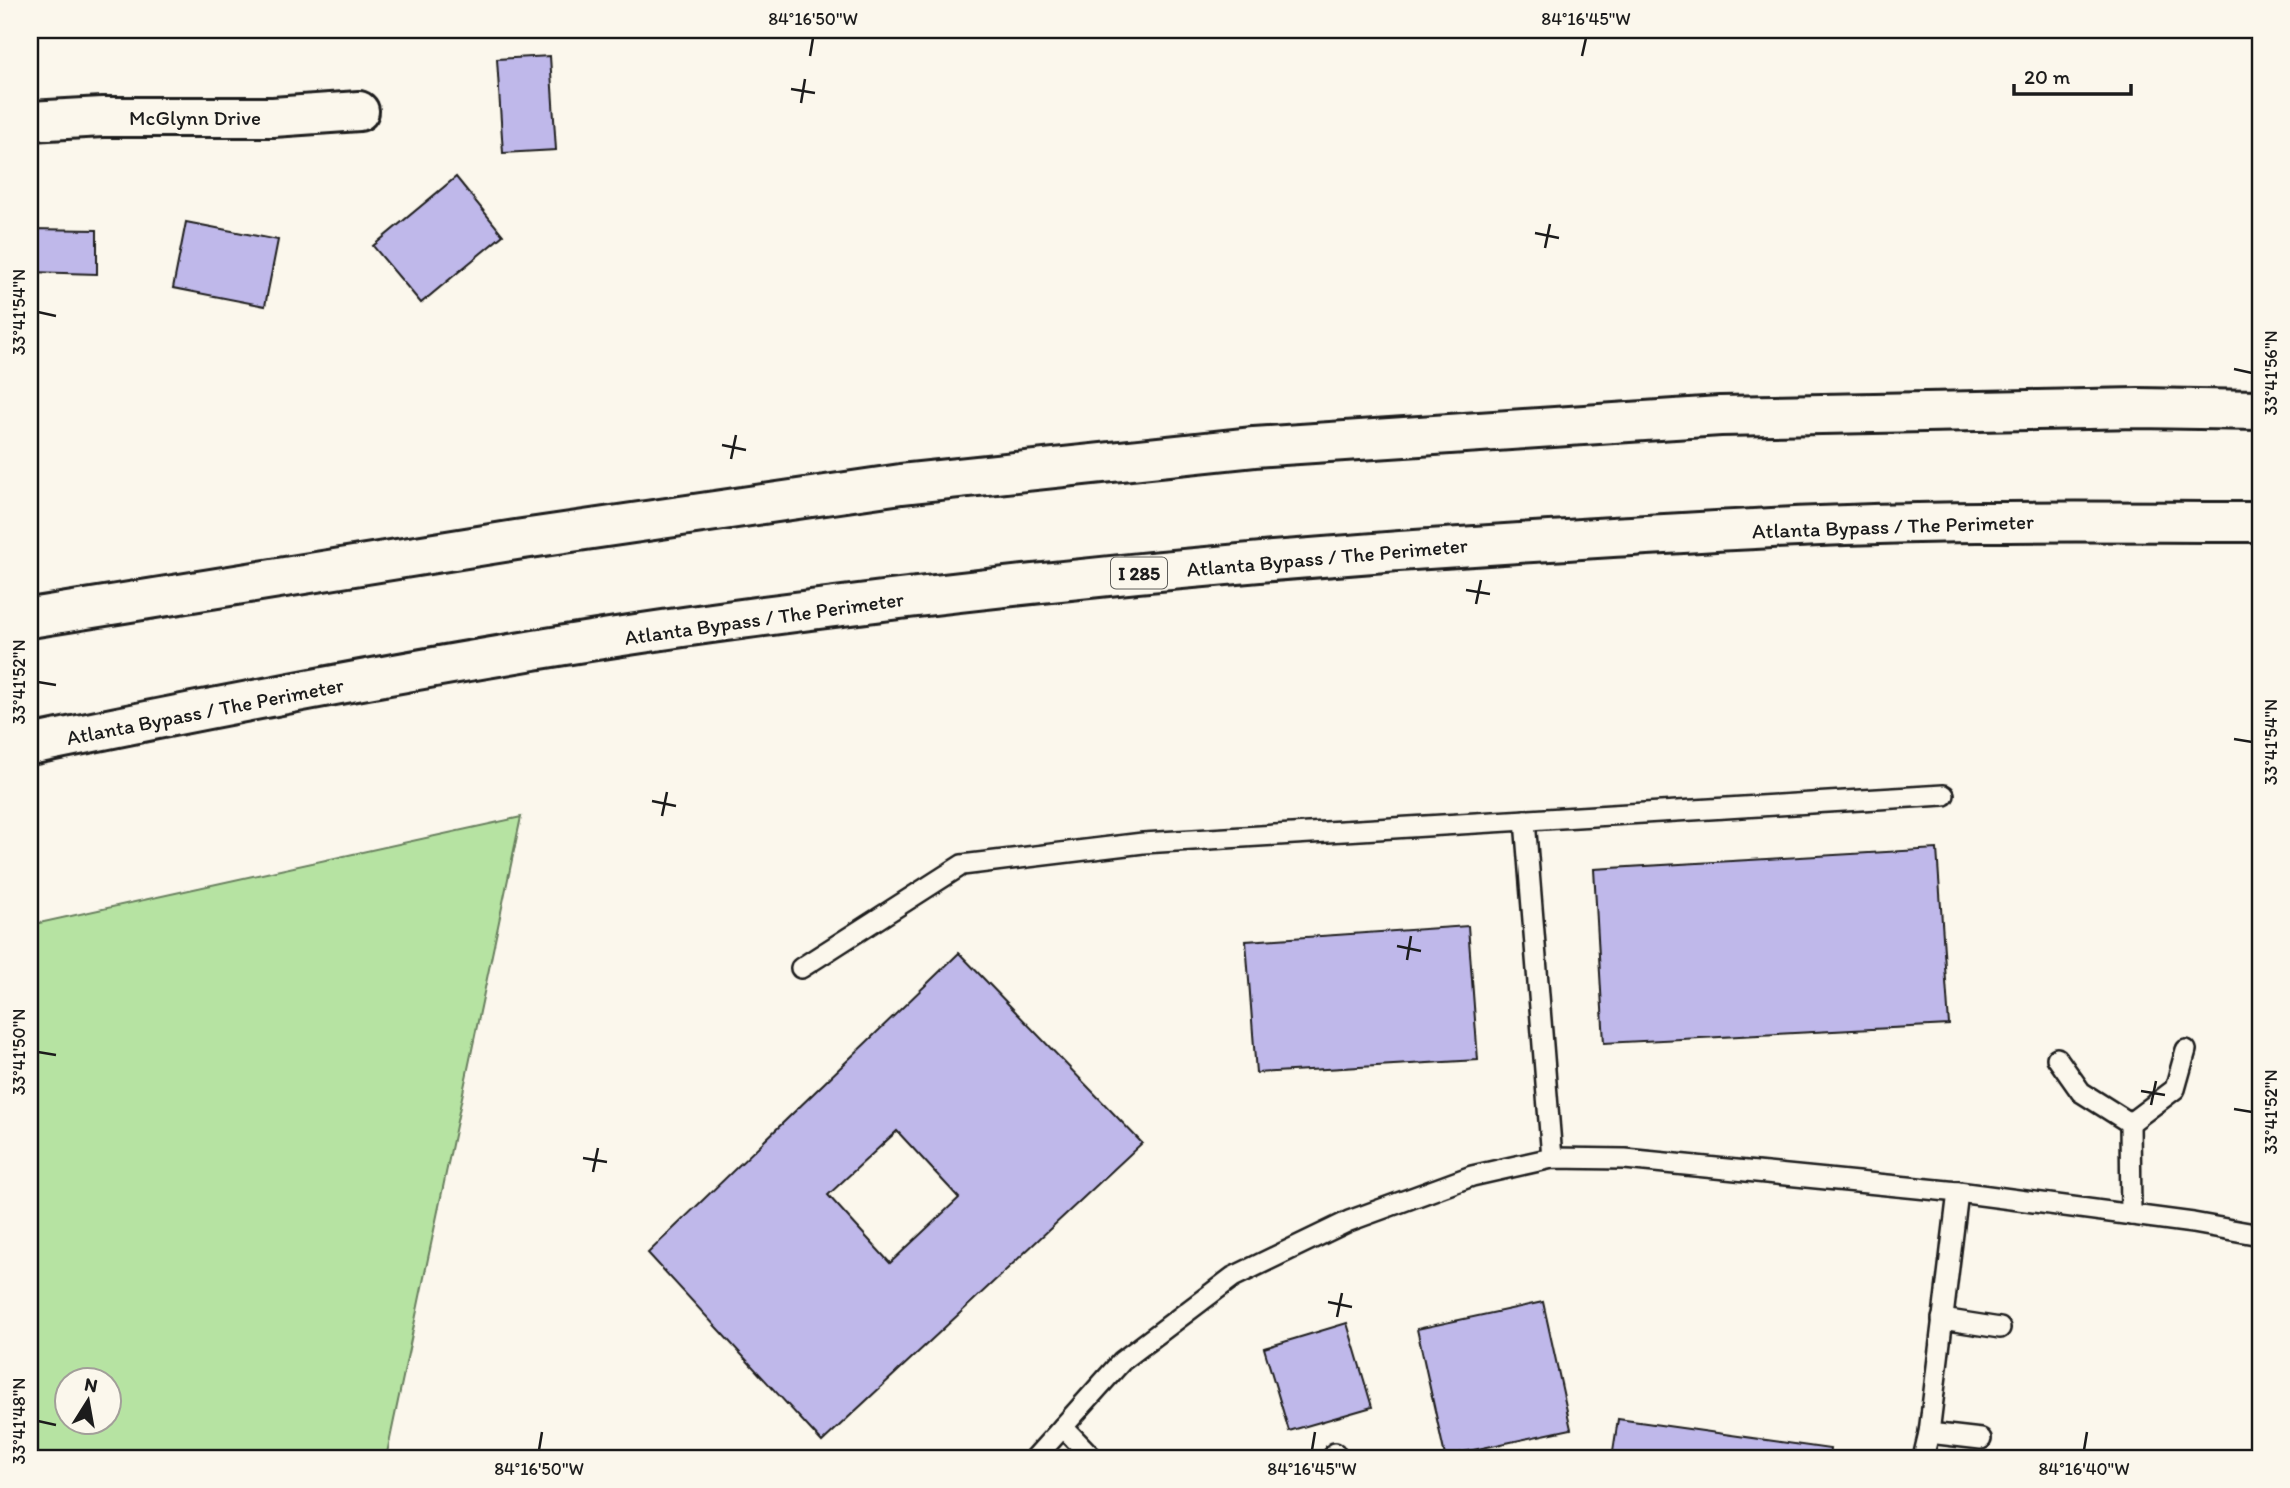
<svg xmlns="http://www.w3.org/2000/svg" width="2290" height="1488" font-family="Itim,sans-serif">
<rect width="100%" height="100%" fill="#fbf7ec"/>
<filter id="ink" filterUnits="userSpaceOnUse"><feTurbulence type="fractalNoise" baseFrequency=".0143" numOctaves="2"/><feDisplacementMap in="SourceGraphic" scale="14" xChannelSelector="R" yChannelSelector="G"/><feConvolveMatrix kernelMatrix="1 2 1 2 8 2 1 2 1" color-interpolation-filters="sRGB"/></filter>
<g filter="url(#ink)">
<path fill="#b6e3a2" stroke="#69805f" stroke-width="2" fill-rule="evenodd" d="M 521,817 L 386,1458 L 30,1458 L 30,925 ZM 66,1380 L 108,1380 L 108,1422 L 66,1422 Z"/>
<g fill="#bfb8ea" stroke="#1c1c1c" stroke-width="2" fill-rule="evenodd">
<path d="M 550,56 L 556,150 L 503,153 L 497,59 Z"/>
<path d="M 456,177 L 503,235 L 421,303 L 373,246 Z"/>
<path d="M 186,222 L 278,240 L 265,306 L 173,288 Z"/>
<path d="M 30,229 L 97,230 L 97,274 L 30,272 Z"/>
<path d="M 1937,849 L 1949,1025 L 1604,1043 L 1594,869 Z"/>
<path d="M 1468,926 L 1478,1060 L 1256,1073 L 1246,941 Z"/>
<path d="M 959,953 L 1142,1143 L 822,1442 L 648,1253 ZM 897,1131 L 959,1198 L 890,1263 L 828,1195 Z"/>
<path d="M 1543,1302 L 1571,1429 L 1445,1456 L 1417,1329 Z"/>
<path d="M 1347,1323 L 1372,1407 L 1289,1431 L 1264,1348 Z"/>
<path d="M 1618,1419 L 1830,1449 L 1829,1458 L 1612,1458 Z"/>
</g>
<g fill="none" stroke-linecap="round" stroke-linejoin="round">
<defs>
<g id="lane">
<path d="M 1525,820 L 1552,1158"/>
<path d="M 801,968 L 962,865 L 1143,843 L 1944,795"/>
<path d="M 2057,1058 L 2081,1092 L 2130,1123"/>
<path d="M 2130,1123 L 2175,1089 L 2186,1050"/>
<path d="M 2130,1123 L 2131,1215"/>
<path d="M 1942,1319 L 2000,1328"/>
<path d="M 1063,1427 L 1093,1458"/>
<path d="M 1929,1433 L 1981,1439"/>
<path d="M 1335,1453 L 1337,1458"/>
<path d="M 1035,1458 L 1122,1361 L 1233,1277 L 1349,1221 L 1472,1176 L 1552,1158 L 1625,1159 L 1958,1192 L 2193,1223 L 2260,1235"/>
<path d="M 1923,1458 L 1929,1433 L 1958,1192"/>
</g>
<path id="street" d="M 30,121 L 103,117 L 273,117 L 359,111"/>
<g id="highway">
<path d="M 30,618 L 516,540 L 901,484 L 1254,447 L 1720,416 L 2138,408 L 2260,410"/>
<path d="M 30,745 C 265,696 502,651 741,619 C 1009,583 1279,557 1550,541 C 1692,532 1835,523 1978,522 C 2072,521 2166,522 2260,522"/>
</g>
</defs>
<use href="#lane" stroke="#1c1c1c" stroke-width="24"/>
<use href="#street" stroke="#1c1c1c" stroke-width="44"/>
<use href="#highway" stroke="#1c1c1c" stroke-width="44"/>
<use href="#lane" stroke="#fbf7ec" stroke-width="19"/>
<use href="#street" stroke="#fbf7ec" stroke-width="38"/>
<use href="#highway" stroke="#fbf7ec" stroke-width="38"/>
</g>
</g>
<path fill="none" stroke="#1c1c1c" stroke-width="2.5" d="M 810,56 L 813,38M 1582,56 L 1586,38M 791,89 L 815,93M 801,103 L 805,79M 1535,233 L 1559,238M 1545,248 L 1550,224M 38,312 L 56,316M 2234,369 L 2252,373M 722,445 L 746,450M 731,459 L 736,435M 1466,590 L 1490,594M 1476,604 L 1481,580M 38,682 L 56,685M 2234,739 L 2252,742M 652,801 L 676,806M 662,816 L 667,792M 1397,946 L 1421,951M 1407,960 L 1411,936M 38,1052 L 56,1055M 2141,1091 L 2165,1095M 2151,1105 L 2156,1081M 2234,1109 L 2252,1112M 583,1158 L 607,1162M 593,1172 L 598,1148M 1328,1302 L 1352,1307M 1337,1317 L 1342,1293M 38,1421 L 56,1425M 539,1450 L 542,1432M 1312,1450 L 1315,1432M 2084,1450 L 2087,1432"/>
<g text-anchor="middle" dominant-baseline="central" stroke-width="7" stroke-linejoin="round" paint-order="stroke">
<rect fill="#fbf7ec" stroke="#5f5e5a" stroke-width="2" x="1111" y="557.5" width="56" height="31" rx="5"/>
<g font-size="19" font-weight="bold" fill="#1c1c1c">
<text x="1139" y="573">I 285</text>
</g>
<g font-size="21" fill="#1c1c1c" stroke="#fbf7ec">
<text x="195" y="117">McGlynn Drive</text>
<text transform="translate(1893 526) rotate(-2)">Atlanta Bypass / The Perimeter</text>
<text transform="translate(1327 557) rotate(-5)">Atlanta Bypass / The Perimeter</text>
<text transform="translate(764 618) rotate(-8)">Atlanta Bypass / The Perimeter</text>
<text transform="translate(205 711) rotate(-11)">Atlanta Bypass / The Perimeter</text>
</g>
</g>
<rect width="2290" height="1488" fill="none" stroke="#fbf7ec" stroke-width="77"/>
<g transform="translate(88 1401) rotate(11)"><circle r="33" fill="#fbf7ec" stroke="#a29f99" stroke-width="2"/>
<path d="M0-5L12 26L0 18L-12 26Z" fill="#1c1c1c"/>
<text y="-10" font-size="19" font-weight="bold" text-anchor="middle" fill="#1c1c1c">N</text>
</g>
<path d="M2014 84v10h117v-10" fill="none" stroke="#1c1c1c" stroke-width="3.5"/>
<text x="2024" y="84" font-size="21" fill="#1c1c1c" stroke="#fbf7ec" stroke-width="5" paint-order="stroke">20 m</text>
<rect x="38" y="38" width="2214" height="1412" fill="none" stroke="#1c1c1c" stroke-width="2.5"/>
<g font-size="18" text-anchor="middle" fill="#1c1c1c">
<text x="813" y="25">84°16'50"W</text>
<text x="1586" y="25">84°16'45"W</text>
<text transform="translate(19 312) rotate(-90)" y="6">33°41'54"N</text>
<text transform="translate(2271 373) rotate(-90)" y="6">33°41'56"N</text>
<text transform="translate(19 682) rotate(-90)" y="6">33°41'52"N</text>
<text transform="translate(2271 742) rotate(-90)" y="6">33°41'54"N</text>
<text transform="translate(19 1052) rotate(-90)" y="6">33°41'50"N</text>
<text transform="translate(2271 1112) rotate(-90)" y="6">33°41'52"N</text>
<text transform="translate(19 1421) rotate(-90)" y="6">33°41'48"N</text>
<text x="539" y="1475">84°16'50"W</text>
<text x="1312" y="1475">84°16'45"W</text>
<text x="2084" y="1475">84°16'40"W</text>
</g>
</svg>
